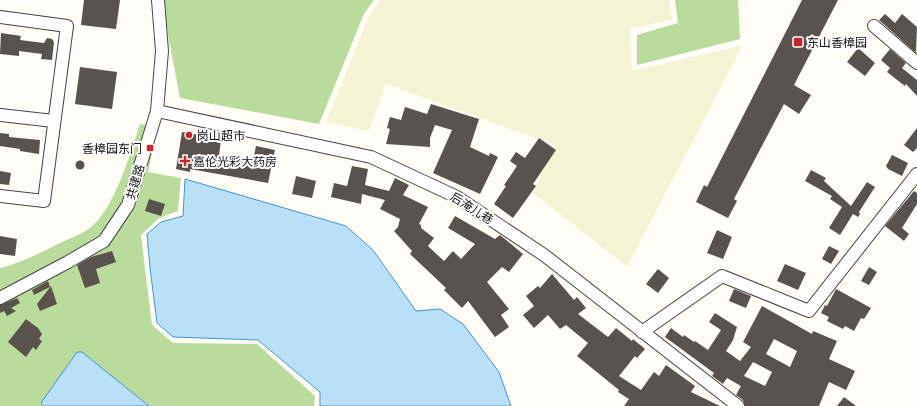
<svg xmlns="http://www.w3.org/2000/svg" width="917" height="406" font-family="Lora,'Noto Sans SC',serif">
<rect width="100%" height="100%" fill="#fffdf5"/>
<path fill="#f6f3d4" d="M 381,0 L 669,0 L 672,20 L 630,28 L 632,71 L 743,45 L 627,267 L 533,193 L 554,145 L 386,84 L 369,131 L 326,122 L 368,18 Z"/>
<g fill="#b9dc9c">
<path d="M 163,0 L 374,0 L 364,14 L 319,124 L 180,98 L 168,35 Z"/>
<path d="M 675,0 L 738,0 L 740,39 L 637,65 L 637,35 L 678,23 Z"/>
<path d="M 140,124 L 158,127 L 148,172 L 181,178 L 178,211 L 159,218 L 141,235 L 152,325 L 173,343 L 257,344 L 315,396 L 314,406 L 0,406 L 0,268 C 20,263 36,255 54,246 C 65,240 80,235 90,228 C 115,208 130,154 140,124 Z"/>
</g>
<g fill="#b9e0f7" stroke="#3f96cf">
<path d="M 185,179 L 346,226 L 373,250 L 416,311 L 440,309 L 463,324 L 499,372 L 511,406 L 320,406 L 320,392 L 258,340 L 173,337 L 157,323 L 150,268 L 147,234 L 161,222 L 183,216 Z"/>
<path d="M 77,352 L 82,352 L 149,406 L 44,406 L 41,403 Z"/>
</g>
<g fill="#5a524d" fill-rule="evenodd">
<path d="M 84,0 L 120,0 L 116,29 L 81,25 Z"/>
<path d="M 802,0 L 838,0 L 794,85 L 811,95 L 799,114 L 784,104 L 734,199 L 737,201 L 728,218 L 696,202 L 704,185 L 707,187 Z"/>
<path d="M 885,14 L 895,23 L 902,14 L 917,27 L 916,53 L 879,20 Z"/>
<path d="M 1,33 L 21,36 L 20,40 L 44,43 L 47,38 L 52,39 L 54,42 L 52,60 L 41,59 L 42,54 L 19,51 L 19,56 L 0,54 Z"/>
<path d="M 858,48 L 875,63 L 865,76 L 847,62 Z"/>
<path d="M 890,49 L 906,63 L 902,68 L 917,80 L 917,96 L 906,84 L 905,86 L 887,72 L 890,68 L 881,60 Z"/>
<path d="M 80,67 L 117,72 L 112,109 L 75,104 Z"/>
<path d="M 431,104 L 479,119 L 470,147 L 489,156 L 490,153 L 498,157 L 480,194 L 433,173 L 452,130 L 435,125 L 430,138 L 430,147 L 386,144 L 390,129 L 387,128 L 390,117 L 401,120 L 405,107 L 427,114 Z"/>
<path d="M 917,128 L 917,148 L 913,152 L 904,145 Z"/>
<path d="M 182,132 L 221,139 L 219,156 L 253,161 L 256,146 L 275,150 L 268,183 L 190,169 L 190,172 L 176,169 Z"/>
<path d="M 0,133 L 9,134 L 9,137 L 40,140 L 39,154 L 20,151 L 20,149 L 0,146 Z"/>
<path d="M 539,138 L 556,150 L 533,184 L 536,186 L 513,218 L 494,204 L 506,186 L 504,185 L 517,166 L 510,161 L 516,152 L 525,158 Z"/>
<path d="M 892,155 L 908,163 L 902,176 L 888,169 L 886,166 Z"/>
<circle cx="80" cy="165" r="4.5"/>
<path d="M 352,166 L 368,169 L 365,185 L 389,191 L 395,178 L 409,185 L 403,195 L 428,207 L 419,224 L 421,225 L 421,228 L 434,238 L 428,246 L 444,261 L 453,251 L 461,259 L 475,244 L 448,228 L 455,216 L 495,239 L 500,235 L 523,254 L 509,272 L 502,267 L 487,282 L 509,309 L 501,315 L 509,327 L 495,337 L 468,301 L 462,308 L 444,290 L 446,288 L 410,254 L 412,251 L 394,231 L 398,227 L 400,219 L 380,209 L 385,200 L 362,194 L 361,204 L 331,197 L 334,183 L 347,186 Z"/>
<path d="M 811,170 L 826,178 L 824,181 L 851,206 L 867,182 L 875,187 L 859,212 L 860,214 L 858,217 L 853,214 L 840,235 L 829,228 L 842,207 L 830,199 L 832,196 L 805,181 Z"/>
<path d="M 0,171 L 11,173 L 9,185 L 0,184 Z"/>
<path d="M 296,176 L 316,181 L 312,198 L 292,194 Z"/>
<path d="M 914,191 L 917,193 L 917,204 L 902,228 L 909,234 L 904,241 L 885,226 Z"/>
<path d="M 149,199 L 165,204 L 161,216 L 145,211 Z"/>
<path d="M 717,230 L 732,237 L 723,259 L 707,253 Z"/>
<path d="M 0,236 L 17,239 L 15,256 L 0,254 Z"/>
<path d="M 829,246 L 839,251 L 831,264 L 822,259 Z"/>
<path d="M 112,251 L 116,262 L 96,269 L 100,283 L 85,288 L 77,265 L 91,257 Z"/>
<path d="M 785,264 L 806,273 L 798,290 L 777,281 Z"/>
<path d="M 869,267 L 877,272 L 869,285 L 861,281 Z"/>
<path d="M 658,269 L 669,278 L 658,293 L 646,284 Z"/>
<path d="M 552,274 L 574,300 L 577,297 L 586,308 L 578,314 L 608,337 L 616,328 L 632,341 L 633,339 L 645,349 L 637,358 L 635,356 L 619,376 L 641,390 L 654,372 L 659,376 L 666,365 L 695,386 L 691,392 L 720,406 L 624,406 L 629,399 L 618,392 L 619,390 L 577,356 L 588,343 L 566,325 L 560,329 L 548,315 L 534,328 L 523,315 L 534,306 L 526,296 L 538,286 L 540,288 Z"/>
<path d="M 48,281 L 50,287 L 34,295 L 32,290 Z"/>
<path d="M 51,286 L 57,304 L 40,311 L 37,304 Z"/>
<path d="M 734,289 L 751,296 L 746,308 L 729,301 Z"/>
<path d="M 836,289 L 871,308 L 864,319 L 861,318 L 854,331 L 845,326 L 843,329 L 827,321 L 829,317 L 821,313 L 825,305 L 827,306 Z"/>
<path d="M 17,298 L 20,303 L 11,308 L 16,311 L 7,316 L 4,311 L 0,313 L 0,305 Z"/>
<path d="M 762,306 L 812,334 L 813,331 L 837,341 L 829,359 L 855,371 L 846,390 L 829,382 L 819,406 L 745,406 L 743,400 L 736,395 L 741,386 L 727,378 L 723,384 L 712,376 L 714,373 L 665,337 L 671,328 L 683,337 L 684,335 L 694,342 L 695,341 L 708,350 L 721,330 L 709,322 L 715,313 L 737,327 L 733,340 L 726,351 L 740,361 L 751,347 L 743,342 ZM 774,339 L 797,351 L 790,367 L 766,354 ZM 753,362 L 772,372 L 765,386 L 744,376 Z"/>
<path d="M 26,319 L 38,328 L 42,334 L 39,339 L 42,341 L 36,350 L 33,347 L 26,357 L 8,342 Z"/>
<path d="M 844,397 L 856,406 L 837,406 Z"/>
</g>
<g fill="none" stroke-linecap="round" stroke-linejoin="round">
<defs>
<g id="minor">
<path d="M 0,17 L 67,26 L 44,201 L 0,196"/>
<path d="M 874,26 L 917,63"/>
<path d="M 157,111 L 371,157 L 457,197 L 544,255 L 738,406"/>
<path d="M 0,115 L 54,121"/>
<path d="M 0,298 L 68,262 L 104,241 L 128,205 L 157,111 L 162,51 L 158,0"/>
<path d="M 642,332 L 722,276 L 809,311 L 917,174"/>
</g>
</defs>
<use href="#minor" stroke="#444" stroke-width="14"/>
<use href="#minor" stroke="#fff" stroke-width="12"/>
</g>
<g fill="#c4262e" stroke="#fff" stroke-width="1.5">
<rect x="793" y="37" width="10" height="10" rx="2"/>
<circle cx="189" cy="135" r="4"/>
<rect x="146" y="144" width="8" height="8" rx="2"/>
<path d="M183 155h4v4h4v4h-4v4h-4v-4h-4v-4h4z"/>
</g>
<g text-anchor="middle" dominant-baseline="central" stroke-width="4" stroke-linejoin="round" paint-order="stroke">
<g font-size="12" fill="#111" stroke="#fff" text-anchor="start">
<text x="807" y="42">东山香樟园</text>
<text x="197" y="135">岗山超市</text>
<text x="142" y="148" text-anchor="end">香樟园东门</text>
<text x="193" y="161">嘉伦光彩大药房</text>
</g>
<g font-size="12" fill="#111" stroke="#fff">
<text transform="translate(135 182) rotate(-73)">共建路</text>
<text transform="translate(472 208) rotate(32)">后淹儿巷</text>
</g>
</g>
</svg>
